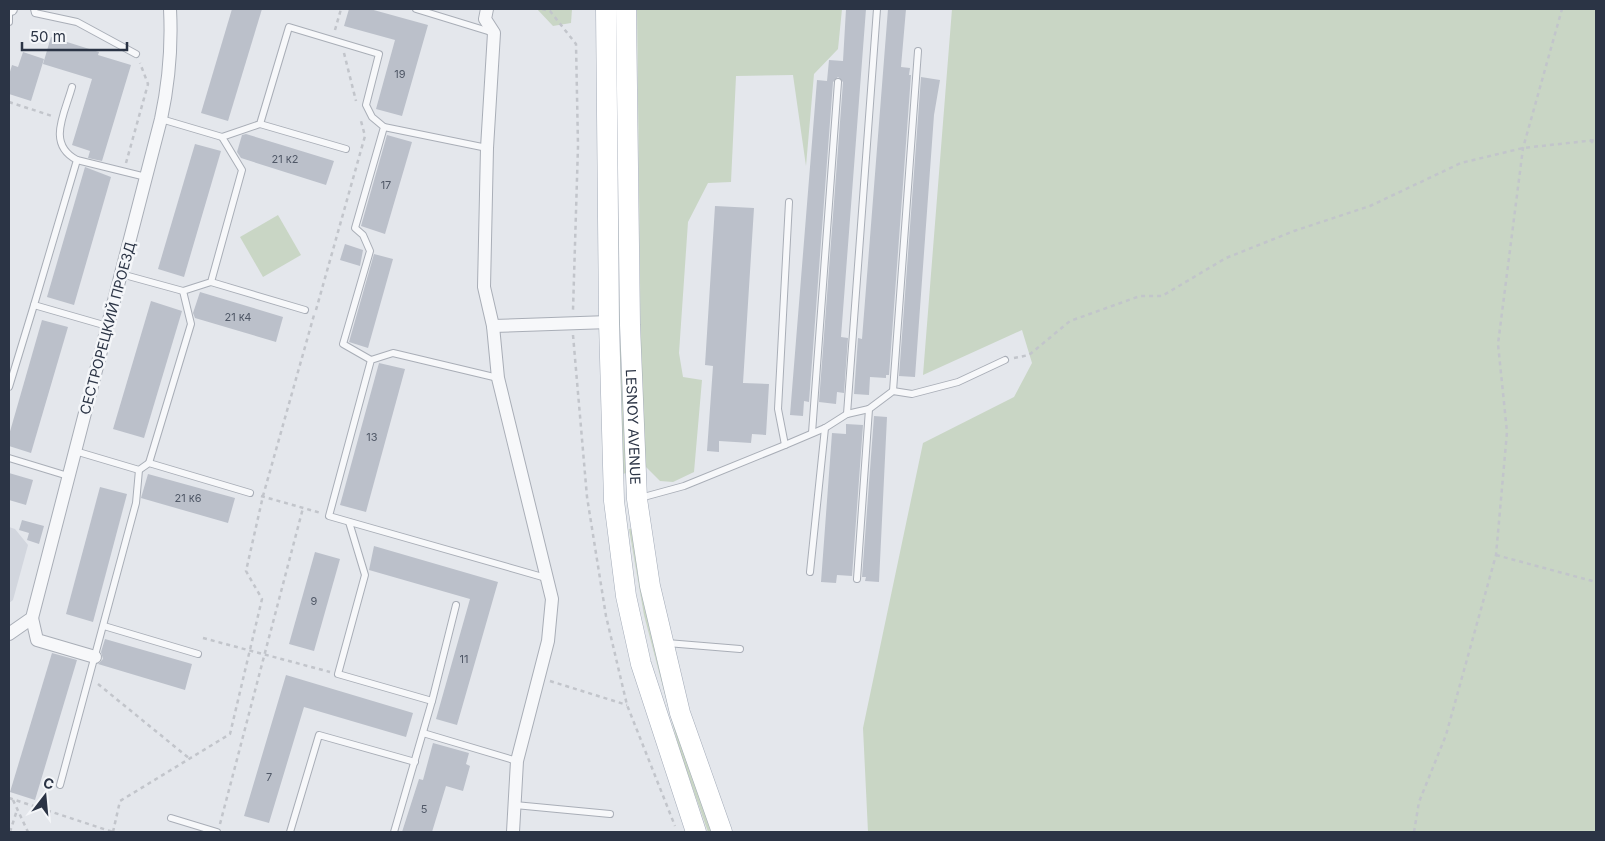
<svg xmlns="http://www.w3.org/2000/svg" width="1605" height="841" font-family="Inter,sans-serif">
<rect width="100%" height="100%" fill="#e4e7ec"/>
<path fill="#d2d6de" d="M 9,527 L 15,529 L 28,545 L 13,600 L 9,603 Z"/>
<g fill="#c9d6c5">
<path d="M 537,9 L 572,9 L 571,23 L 553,26 Z"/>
<path d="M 615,9 L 621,9 L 629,472 L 623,474 L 618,335 Z"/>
<path d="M 637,9 L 842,9 L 838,49 L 814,74 L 806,166 L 793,75 L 736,76 L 731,182 L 708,183 L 688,222 L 679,353 L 683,377 L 702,380 L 694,472 L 673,482 L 660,481 L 642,463 Z"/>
<path d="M 952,9 L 1596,9 L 1596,832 L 868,832 L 863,728 L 923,443 L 1014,397 L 1032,363 L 1022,330 L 923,375 Z"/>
<path d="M 278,215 L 301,255 L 263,277 L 240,237 Z"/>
<path d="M 634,528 L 713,832 L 708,832 L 680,752 L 644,615 L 629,529 Z"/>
</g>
<g fill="#bbc0ca">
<path d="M 232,9 L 262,9 L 228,121 L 201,113 Z"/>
<path d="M 349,9 L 370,9 L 428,25 L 402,116 L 376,109 L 395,40 L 344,26 Z"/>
<path d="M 846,9 L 866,9 L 841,337 L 848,338 L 844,393 L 837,392 L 836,404 L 819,402 L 843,82 L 838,77 L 833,82 L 809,402 L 804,401 L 803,416 L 790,415 L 817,80 L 827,81 L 829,60 L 843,61 Z"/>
<path d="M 888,9 L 906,9 L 901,67 L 910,68 L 909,75 L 911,75 L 889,375 L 886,375 L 886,378 L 870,377 L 869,395 L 854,394 L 858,338 L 862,339 Z"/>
<path d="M 51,37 L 99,52 L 98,55 L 131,65 L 102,161 L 88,158 L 90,151 L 72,145 L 92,79 L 43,64 Z"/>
<path d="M 23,52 L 44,59 L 31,101 L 9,94 L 9,75 L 12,65 L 18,67 Z"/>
<path d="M 921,77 L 940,80 L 934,115 L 915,377 L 899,376 Z"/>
<path d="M 246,134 L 334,161 L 326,185 L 241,158 L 237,152 L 242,135 Z"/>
<path d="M 387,135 L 412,142 L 385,234 L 361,226 Z"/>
<path d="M 195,144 L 221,151 L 184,277 L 158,269 Z"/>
<path d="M 85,167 L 111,177 L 74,305 L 47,297 Z"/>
<path d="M 715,206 L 754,208 L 743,383 L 769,384 L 766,435 L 752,434 L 751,443 L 719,441 L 719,452 L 707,451 L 713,366 L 705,365 Z"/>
<path d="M 345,244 L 363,250 L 360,266 L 340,260 Z"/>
<path d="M 374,254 L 393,259 L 368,348 L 349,342 Z"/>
<path d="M 200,292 L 283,317 L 276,342 L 195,318 L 193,313 Z"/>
<path d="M 151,301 L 182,311 L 144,438 L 113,429 Z"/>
<path d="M 42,320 L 68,327 L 31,453 L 9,446 L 9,435 Z"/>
<path d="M 379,363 L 405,369 L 366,512 L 340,505 Z"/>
<path d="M 874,416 L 887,417 L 879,582 L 865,581 L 866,577 L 862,577 Z"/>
<path d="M 846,424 L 863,425 L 852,576 L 837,575 L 836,583 L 821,582 L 832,433 L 846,434 Z"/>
<path d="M 9,473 L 33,480 L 26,505 L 9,500 Z"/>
<path d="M 148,474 L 235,498 L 228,523 L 141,498 Z"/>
<path d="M 100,487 L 127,494 L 93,622 L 66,614 Z"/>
<path d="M 22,520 L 44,526 L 39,544 L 27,540 L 29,533 L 19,530 Z"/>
<path d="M 374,546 L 498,582 L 457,725 L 436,719 L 470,599 L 369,570 Z"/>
<path d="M 315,552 L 340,559 L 314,651 L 289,644 Z"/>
<path d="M 105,639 L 192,664 L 185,690 L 98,664 L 103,659 L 101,652 Z"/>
<path d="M 52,653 L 77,660 L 35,800 L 10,792 Z"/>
<path d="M 286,675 L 413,713 L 406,737 L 304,707 L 269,823 L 244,816 Z"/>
<path d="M 433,743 L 469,753 L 466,764 L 470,766 L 463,791 L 446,786 L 432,832 L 402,832 L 419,779 L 423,780 Z"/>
</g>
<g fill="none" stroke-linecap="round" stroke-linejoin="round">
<defs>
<g id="lane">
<path d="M 34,9 L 35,13 L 77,22 L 136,54"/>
<path d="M 416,9 L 491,32"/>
<path d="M 9,22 L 9,9"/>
<path d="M 72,87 C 65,113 46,144 77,160 L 34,305 L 107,326"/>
<path d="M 161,119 L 222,137"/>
<path d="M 260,124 L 346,149"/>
<path d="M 384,127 L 487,148"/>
<path d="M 77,160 L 146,177"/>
<path d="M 121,274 L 183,291"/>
<path d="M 211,282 L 305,310"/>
<path d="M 498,378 L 393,353 L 371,360 L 329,516 L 546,578"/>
<path d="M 9,387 L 34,305"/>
<path d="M 893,391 L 918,51"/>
<path d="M 847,414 L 877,9"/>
<path d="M 812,433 L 838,82"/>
<path d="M 785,445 L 778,409 L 789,202"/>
<path d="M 75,451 L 139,470 L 149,463 L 250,493"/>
<path d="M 9,458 L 68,476"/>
<path d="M 149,463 L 191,324 L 183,291 L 211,282 L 242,170 L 222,137 L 260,124 L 289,27 L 379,54 L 366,105 L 372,117 L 384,127 L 355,228 L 363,235 L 370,251 L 343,344 L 371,360"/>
<path d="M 640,498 L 684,486 L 785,445 L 825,428 L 847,414 L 869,409 L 893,391 L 912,394 L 958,382 L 1005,360"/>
<path d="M 349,522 L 365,575 L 338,674 L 432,701"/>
<path d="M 810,572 L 825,428"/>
<path d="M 857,579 L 869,409"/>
<path d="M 104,626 L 198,654"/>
<path d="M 667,643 L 740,649"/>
<path d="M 423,733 L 517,761"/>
<path d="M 60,785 L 136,503 L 139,470"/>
<path d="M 515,805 L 610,814"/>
<path d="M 171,818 L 217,832"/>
<path d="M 290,832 L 319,735 L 415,762"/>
<path d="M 394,832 L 432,701 L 456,605"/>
</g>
<g id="street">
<path d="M 9,9 L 11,9"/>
<path d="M 487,9 L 485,19 L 494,33 L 487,148 L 484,287 L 493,326 L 498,378 L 552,599 L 548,641 L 517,761 L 513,832"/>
<path d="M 493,326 L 609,322"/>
<path d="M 32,618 L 37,640 L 95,657"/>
<path d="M 9,634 L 32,618 L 161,119 C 169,82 172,47 170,9"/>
</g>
<g id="primary">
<path d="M 606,9 L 609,322 L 614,501 L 626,596 L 641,664 L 696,832"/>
<path id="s1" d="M 626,9 L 630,325 L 637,499 L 650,586 L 680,713 L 722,832"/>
</g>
</defs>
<use href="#lane" stroke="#a9aeb7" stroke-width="8"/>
<use href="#street" stroke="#a9aeb7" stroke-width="14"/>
<use href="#primary" stroke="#a3abb8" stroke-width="21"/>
<g stroke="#c2c5cb" stroke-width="2.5" stroke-dasharray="4 4" stroke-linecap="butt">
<path d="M 542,9 L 550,11 L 576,44 L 578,146 L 573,310"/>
<path d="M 335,30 L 341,9"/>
<path d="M 344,53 L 356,101"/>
<path d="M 9,102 L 52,116"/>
<path d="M 1590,140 L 1596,146"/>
<path d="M 126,163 L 148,84 L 140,63"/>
<path d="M 316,310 L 365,136 L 361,121"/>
<path d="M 573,335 L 587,497 L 606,616 L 627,705 L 675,826"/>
<path d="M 1014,358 L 1029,355 L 1070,321 L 1140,296 L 1162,296 L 1226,258 L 1294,231 L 1370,206 L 1461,163 L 1523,148 L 1596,140"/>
<path d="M 261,496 L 321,513"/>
<path d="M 1496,555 L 1596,582"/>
<path d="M 203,638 L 330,672"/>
<path d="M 550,681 L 627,705"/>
<path d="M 98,684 L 190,759"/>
<path d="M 9,798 L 113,832"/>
<path d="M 13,800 L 28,832"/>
<path d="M 220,824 L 303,508"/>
<path d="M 10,832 L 17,810"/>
<path d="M 113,832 L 120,801 L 230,734 L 262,599 L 246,571 L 263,496 L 314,315"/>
<path d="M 1414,832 L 1419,802 L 1446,735 L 1496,555 L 1507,432 L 1498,344 L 1523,148 L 1562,9"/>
</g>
<use href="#lane" stroke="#f7f8fa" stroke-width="6"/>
<use href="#street" stroke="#f7f8fa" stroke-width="12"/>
<use href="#primary" stroke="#fff" stroke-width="20"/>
</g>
<g text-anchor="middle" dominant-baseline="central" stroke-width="5" stroke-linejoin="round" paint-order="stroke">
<g font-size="11" fill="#4f5766">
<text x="400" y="74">19</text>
<text x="285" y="159">21 к2</text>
<text x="386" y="185">17</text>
<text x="238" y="317">21 к4</text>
<text x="372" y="437">13</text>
<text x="188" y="498">21 к6</text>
<text x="314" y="601">9</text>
<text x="464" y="659">11</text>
<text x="269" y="777">7</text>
<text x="424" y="809">5</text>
</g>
<g font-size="14" fill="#2b3445" stroke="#f4f6f9">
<text transform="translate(107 328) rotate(-75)">СЕСТРОРЕЦКИЙ ПРОЕЗД</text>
<text stroke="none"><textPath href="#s1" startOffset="418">LESNOY AVENUE</textPath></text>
</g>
</g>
<rect width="1605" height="841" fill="none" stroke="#2b3445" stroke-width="20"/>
<g transform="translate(45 796) rotate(16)" stroke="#f4f6f9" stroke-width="4" paint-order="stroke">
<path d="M0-4L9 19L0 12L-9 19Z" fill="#2b3445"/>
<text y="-8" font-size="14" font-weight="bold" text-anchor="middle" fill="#2b3445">С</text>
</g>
<path d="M22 42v8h105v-8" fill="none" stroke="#2b3445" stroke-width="2.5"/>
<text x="30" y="42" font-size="15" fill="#2b3445" stroke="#f4f6f9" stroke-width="4" paint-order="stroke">50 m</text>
</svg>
